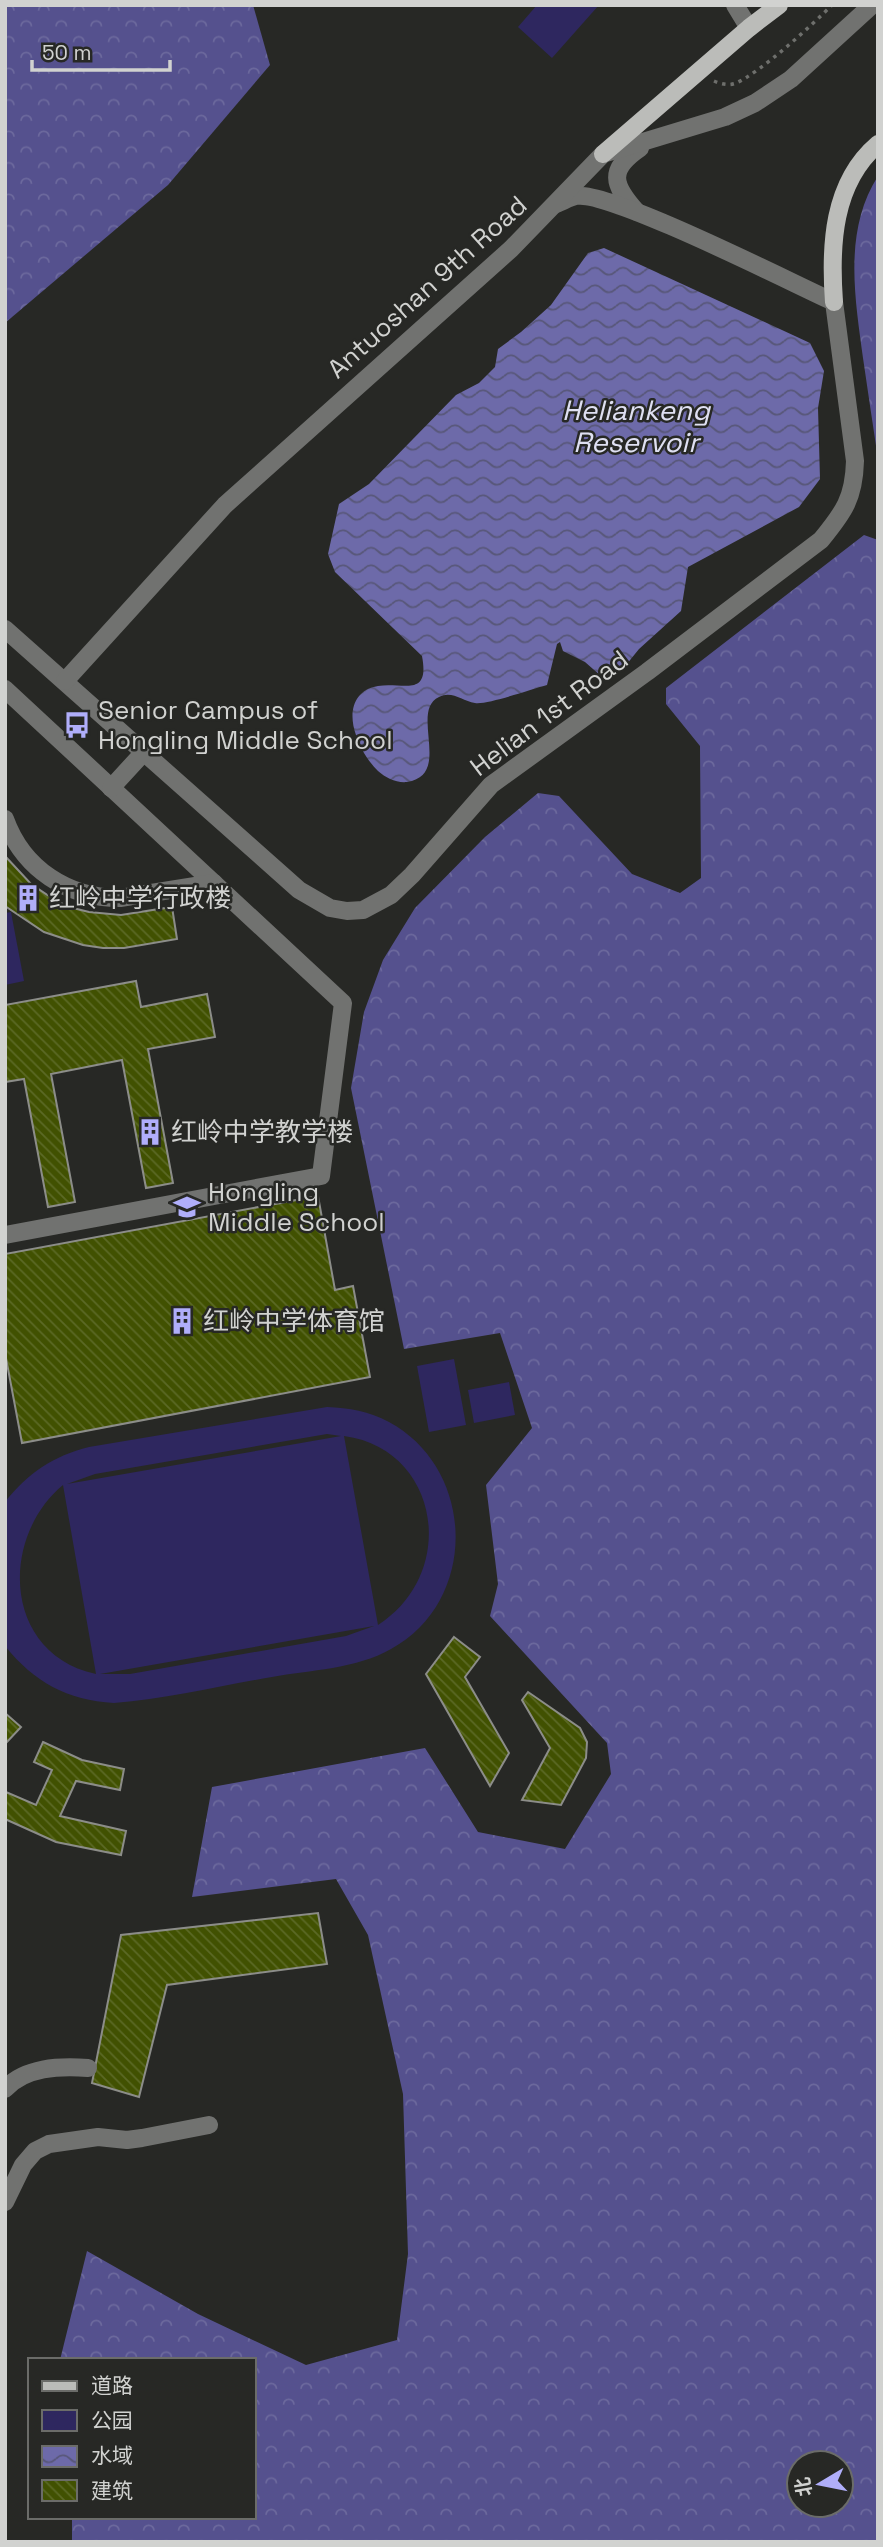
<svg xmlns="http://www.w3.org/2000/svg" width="883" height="2547" font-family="'Space Grotesk','Noto Sans SC',sans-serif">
<defs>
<pattern id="forest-crowns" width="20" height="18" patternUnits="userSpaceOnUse" patternTransform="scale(1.75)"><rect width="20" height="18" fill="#55518e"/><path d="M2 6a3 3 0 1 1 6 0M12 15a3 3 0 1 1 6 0" fill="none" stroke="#6c699d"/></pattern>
<pattern id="water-waves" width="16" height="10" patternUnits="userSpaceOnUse" patternTransform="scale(1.75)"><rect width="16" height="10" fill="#6d6aa9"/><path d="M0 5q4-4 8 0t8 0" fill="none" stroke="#585779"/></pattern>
<pattern id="building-back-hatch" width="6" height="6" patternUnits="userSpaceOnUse" patternTransform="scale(1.75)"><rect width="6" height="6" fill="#415101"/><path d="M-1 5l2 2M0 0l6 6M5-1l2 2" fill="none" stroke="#5b6925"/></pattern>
</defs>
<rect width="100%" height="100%" fill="#272825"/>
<g fill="#2e275f" fill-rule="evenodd">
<path d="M 537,5 L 599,5 L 552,58 L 518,27 Z"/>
<path d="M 11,912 L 24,981 L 5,985 L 5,913 Z"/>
<path d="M 454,1359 L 466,1425 L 429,1432 L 417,1366 Z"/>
<path d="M 509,1382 L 515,1415 L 474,1423 L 468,1390 Z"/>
<path d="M 327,1407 C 349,1408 369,1411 389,1422 C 476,1469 479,1601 391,1649 C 356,1669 310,1670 272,1677 C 219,1686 167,1699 114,1703 C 67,1700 34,1682 5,1646 L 5,1502 C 28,1473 53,1456 89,1447 ZM 327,1434 L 341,1436 L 67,1484 L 95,1474 ZM 344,1436 C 440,1449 459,1573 378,1625 ZM 63,1485 L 96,1674 C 2,1653 0,1537 63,1485 ZM 374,1626 L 346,1636 L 130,1674 L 100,1674 Z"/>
</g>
<g fill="url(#forest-crowns)" fill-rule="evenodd">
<path d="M 5,5 L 253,5 L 270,65 L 168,185 L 5,323 Z"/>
<path d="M 878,176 L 878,459 C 873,426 868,392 863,358 C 855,298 843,231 878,176 Z"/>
<path d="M 864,535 L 878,540 L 878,2542 L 72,2542 L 72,2517 L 254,2517 L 254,2360 L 60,2360 L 87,2251 L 198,2314 L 306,2365 L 397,2340 L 408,2254 L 403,2094 L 368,1935 L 336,1879 L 192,1897 L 212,1787 L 425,1748 L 478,1832 L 565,1849 L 611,1774 L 607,1743 L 490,1616 L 498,1584 L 486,1485 L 532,1428 L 500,1333 L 404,1349 L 351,1088 L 364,1012 L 383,960 L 415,908 L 485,837 L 538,793 L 559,796 L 632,874 L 680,893 L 701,878 L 700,746 L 666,704 L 666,688 ZM 799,2463 L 841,2463 L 841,2505 L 799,2505 Z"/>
</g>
<path fill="url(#water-waves)" d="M 604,248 L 810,343 L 824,371 L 818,408 L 820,479 L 799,507 L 688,567 L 681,611 L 639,649 L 622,670 L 601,676 L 585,662 L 563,651 L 560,642 L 557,644 L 547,685 C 532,689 487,705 475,703 C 462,701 452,690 439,697 C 409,711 453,775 407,782 C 396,783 386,778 378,771 C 368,761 360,748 356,735 C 348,713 353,690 378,686 C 403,682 430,698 422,656 L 335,572 L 328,554 L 339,504 L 369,484 L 456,395 L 479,383 L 495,367 L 498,349 L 521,332 L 551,305 L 588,253 Z"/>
<g fill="url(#building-back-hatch)" stroke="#8c8d89" stroke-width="2">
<path d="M 5,856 L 31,884 L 58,902 L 73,908 L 89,912 L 121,915 L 172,907 L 177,939 L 124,948 L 103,948 L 83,945 L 44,932 L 5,906 Z"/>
<path d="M 136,981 L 141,1007 L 207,994 L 215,1037 L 148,1049 L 173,1183 L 146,1188 L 122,1060 L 51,1074 L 75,1202 L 48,1207 L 24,1079 L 5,1082 L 5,1005 Z"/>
<path d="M 318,1196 L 335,1290 L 353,1286 L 370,1377 L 22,1443 L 5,1353 L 5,1254 Z"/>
<path d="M 454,1637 L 480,1657 L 465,1677 L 509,1753 L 490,1786 L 426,1674 Z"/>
<path d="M 528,1692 L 580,1728 L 587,1742 L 586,1758 L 561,1805 L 522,1800 L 550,1748 L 522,1700 Z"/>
<path d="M 5,1713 L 21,1727 L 6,1743 L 5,1743 Z"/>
<path d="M 43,1742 L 82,1760 L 124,1769 L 120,1790 L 76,1781 L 60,1816 L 126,1831 L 121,1855 L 56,1842 L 5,1819 L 6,1792 L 36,1805 L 52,1770 L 34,1762 Z"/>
<path d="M 318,1913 L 327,1964 L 167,1985 L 139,2097 L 92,2083 L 121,1935 Z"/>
</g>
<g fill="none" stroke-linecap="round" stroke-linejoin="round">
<path stroke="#6e6f6c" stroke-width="3.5" stroke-dasharray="3.5 5" stroke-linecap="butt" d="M 714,81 C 721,84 729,86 736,83 C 761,72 811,26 832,5"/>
<g stroke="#717270" stroke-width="18">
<path d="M 735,5 L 749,28"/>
<path d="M 637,212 C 612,184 608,170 640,148"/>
<path d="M 5,629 L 299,890 L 330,908 L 347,911 L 363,910 L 391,895 L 412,875 L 491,785 L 647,672 L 821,540 C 844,512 854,498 855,461 L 834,302 C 792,283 609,190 576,196 C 570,197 562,202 556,204"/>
<path d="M 65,681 L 225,505 L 511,249 L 603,154 L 725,117 L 755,103 L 791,79 L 872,5"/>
<path d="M 5,689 L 343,1003 L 321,1176 L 5,1235"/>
<path d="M 111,788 L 144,752"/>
<path d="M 5,819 C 23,869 68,898 120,898 L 214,883"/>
<path d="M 5,2089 C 25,2067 59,2066 88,2068"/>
<path d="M 5,2202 L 23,2165 L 35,2151 L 49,2144 L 98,2137 L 127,2140 L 142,2138 L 209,2125"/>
</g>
<g stroke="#bbbcb9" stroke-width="18">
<path d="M 603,154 L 749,28 L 779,5"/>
<path d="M 834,302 C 830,247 832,183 878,144"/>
</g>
</g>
<defs>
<symbol id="bus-bare" viewBox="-9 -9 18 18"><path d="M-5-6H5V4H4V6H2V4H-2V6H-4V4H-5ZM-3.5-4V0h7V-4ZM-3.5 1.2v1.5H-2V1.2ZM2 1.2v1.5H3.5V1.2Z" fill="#b0aefa" stroke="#272825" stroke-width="2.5" paint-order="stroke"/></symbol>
<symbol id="building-bare" viewBox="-9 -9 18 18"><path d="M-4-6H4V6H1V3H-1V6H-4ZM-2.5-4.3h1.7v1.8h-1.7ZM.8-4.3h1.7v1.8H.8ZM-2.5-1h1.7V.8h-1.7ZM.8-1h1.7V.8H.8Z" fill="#b0aefa" stroke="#272825" stroke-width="2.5" paint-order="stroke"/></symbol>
<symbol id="school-bare" viewBox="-9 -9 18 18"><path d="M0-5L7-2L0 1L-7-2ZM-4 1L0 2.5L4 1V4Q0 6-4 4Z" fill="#b0aefa" stroke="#272825" stroke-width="2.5" paint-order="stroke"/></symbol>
</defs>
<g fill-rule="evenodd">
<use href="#bus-bare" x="58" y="706" width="38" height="38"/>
<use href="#building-bare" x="9" y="879" width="38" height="38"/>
<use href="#building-bare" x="131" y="1113" width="38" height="38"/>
<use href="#school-bare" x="168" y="1188" width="38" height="38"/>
<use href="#building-bare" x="163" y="1302" width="38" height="38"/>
</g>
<g text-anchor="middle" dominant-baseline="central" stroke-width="5" stroke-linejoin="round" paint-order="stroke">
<g font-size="26" fill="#d1d2d0" stroke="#272825">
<text transform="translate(427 287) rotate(-42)">Antuoshan 9th Road</text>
<text transform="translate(549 713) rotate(-37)">Helian 1st Road</text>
</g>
<g font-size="26" fill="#d1d2d0" stroke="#272825" text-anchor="start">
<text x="98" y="710">Senior Campus of<tspan x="98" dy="30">Hongling Middle School</tspan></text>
<text x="49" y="898">红岭中学行政楼</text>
<text x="171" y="1132">红岭中学教学楼</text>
<text x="208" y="1192">Hongling<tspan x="208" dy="30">Middle School</tspan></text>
<text x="203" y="1321">红岭中学体育馆</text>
</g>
<g font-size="28" font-style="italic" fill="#dfe0f2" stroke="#272825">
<text x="636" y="410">Heliankeng<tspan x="636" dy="32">Reservoir</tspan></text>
</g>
</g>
<rect width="883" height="2547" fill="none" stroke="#d1d2d0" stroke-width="14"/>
<rect x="28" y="2358" width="228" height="161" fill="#272825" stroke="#6b6c69" stroke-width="2"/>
<rect x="42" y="2381" width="35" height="10" fill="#bbbcb9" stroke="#6b6c69" stroke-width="2"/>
<text x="91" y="2393" font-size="21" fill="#d1d2d0">道路</text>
<rect x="42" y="2410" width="35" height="21" fill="#2e275f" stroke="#6b6c69" stroke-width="2"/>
<text x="91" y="2428" font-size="21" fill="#d1d2d0">公园</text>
<rect x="42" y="2446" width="35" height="21" fill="url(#water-waves)" stroke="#6b6c69" stroke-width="2"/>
<text x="91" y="2463" font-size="21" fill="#d1d2d0">水域</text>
<rect x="42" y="2480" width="35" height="21" fill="url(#building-back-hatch)" stroke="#6b6c69" stroke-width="2"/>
<text x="91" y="2498" font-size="21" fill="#d1d2d0">建筑</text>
<g transform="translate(820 2484) rotate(260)"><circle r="33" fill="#272825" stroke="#6b6c69" stroke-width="2"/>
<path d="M0-5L12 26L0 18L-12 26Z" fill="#b0aefa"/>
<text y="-10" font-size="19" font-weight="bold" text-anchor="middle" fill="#d1d2d0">北</text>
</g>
<path d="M32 60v10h138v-10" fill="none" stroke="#d1d2d0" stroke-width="3.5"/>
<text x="42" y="60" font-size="21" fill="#d1d2d0" stroke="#272825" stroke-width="5" paint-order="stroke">50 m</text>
</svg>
